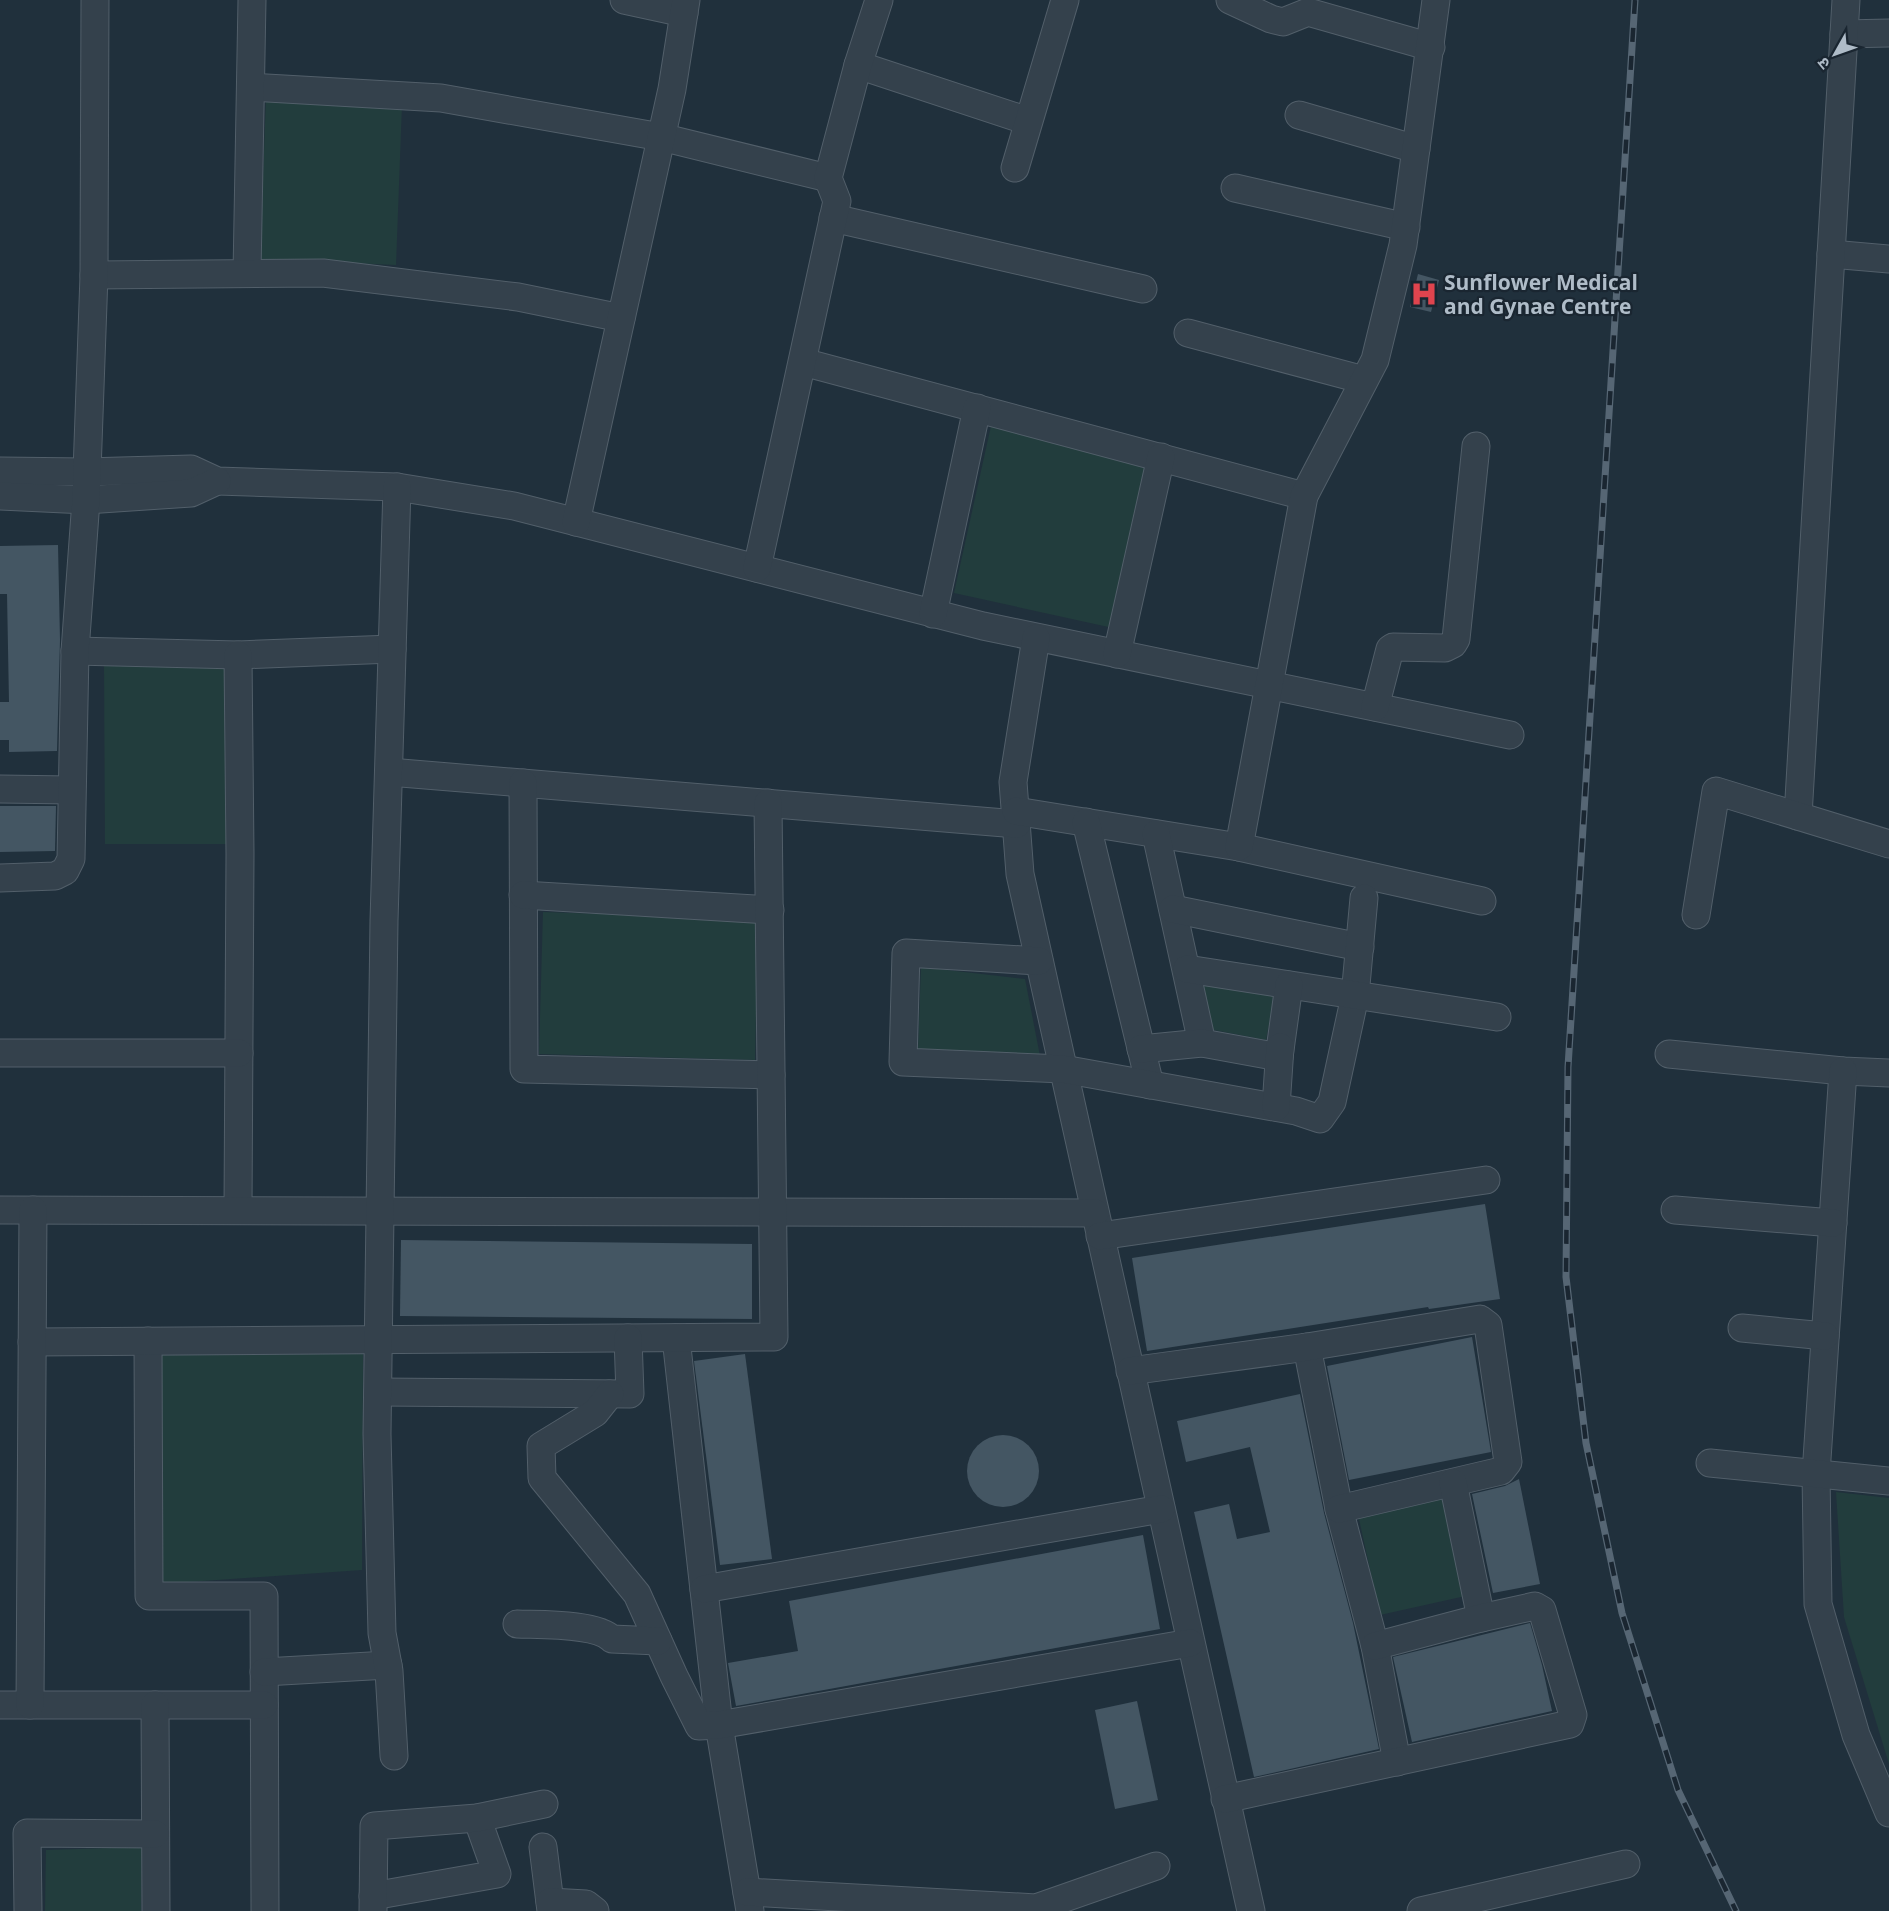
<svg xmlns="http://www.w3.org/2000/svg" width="1889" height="1911" font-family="'Open Sans','Noto Sans Devanagari',sans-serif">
<rect width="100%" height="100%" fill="#20303c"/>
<g fill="#223d3d">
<path d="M 266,98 L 402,104 L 396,265 L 260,259 Z"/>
<path d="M 991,426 L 1149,462 L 1113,628 L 954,593 Z"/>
<path d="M 104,657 L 230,657 L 230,844 L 105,844 Z"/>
<path d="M 543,912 L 758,919 L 755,1060 L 539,1054 Z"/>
<path d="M 921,967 L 1025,979 L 1040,1056 L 918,1050 Z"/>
<path d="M 1201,979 L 1275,994 L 1266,1040 L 1209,1029 Z"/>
<path d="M 363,1352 L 362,1570 L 160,1584 L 161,1354 Z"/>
<path d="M 1446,1491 L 1470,1595 L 1380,1615 L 1357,1510 Z"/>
<path d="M 1836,1492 L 1889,1498 L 1889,1764 L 1844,1617 Z"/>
<path d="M 142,1847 L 141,1911 L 45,1911 L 46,1850 Z"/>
</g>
<g fill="#445663">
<path d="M 1418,274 L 1439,280 L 1431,312 L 1410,307 Z"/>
<path d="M 58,545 L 60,640 L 57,751 L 9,752 L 9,740 L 0,740 L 0,702 L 9,702 L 7,594 L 0,594 L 0,546 Z"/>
<path d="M 0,806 L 56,806 L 55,851 L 0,852 Z"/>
<path d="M 1485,1204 L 1500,1299 L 1429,1309 L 1428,1307 L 1147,1351 L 1132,1258 Z"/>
<path d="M 401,1240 L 752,1244 L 752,1319 L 400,1316 Z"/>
<path d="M 1472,1337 L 1491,1452 L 1349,1480 L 1327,1366 Z"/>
<path d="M 745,1354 L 772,1559 L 720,1565 L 694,1361 Z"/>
<path d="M 1300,1394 L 1324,1513 L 1353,1623 L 1379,1749 L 1254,1777 L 1194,1512 L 1229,1504 L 1237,1539 L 1270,1532 L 1250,1447 L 1186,1462 L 1177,1421 Z"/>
<circle cx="1003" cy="1471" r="36"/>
<path d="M 1519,1479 L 1540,1584 L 1493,1593 L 1472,1494 L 1505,1486 Z"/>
<path d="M 1143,1535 L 1160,1629 L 736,1706 L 728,1663 L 798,1651 L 789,1601 Z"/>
<path d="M 1530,1623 L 1542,1665 L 1552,1711 L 1412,1742 L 1393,1657 Z"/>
<path d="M 1137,1701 L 1158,1800 L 1115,1809 L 1095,1710 Z"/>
</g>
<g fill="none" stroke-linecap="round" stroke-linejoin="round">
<defs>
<g id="minor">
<path d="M 624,0 L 684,13"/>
<path d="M 1230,0 L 1271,19 L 1283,22 L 1308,12 L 1431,47"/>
<path d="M 1844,34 L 1889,33"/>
<path d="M 858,65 L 1028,121"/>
<path d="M 251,87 L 441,98 L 661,137 L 828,178"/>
<path d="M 1299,115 L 1416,149"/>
<path d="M 1015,168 L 1065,0"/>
<path d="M 1235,188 L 1406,227"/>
<path d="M 833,218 L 1143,289"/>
<path d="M 1831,254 L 1889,259"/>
<path d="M 247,273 L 252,0"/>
<path d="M 94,275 L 323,273 L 518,297 L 621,318"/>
<path d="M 1188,333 L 1364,380"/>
<path d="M 803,362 L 1304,496"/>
<path d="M 0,471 L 86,472 L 191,469 L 217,481 L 397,487 L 514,506 L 983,626 L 1510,735"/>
<path d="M 0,496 L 86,500 L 191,493 L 217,481"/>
<path d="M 576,522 L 672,89 L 686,0"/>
<path d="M 757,568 L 837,201 L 828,178 L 858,65 L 879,0"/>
<path d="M 933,614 L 977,408"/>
<path d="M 1036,638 L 1013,782 L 1020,874 L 1251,1911"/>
<path d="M 75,651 L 238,655 L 392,649"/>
<path d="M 1117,654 L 1161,457"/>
<path d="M 238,655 L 240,854 L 238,1210"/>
<path d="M 1375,707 L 1390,649 L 1393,647 L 1445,648 L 1453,644 L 1456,639 L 1476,446"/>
<path d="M 389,772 L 1017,824"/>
<path d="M 523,783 L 524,1069 L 771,1075"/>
<path d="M 0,789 L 71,790"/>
<path d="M 1016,811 L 1239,847 L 1482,901"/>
<path d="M 1798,816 L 1846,0"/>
<path d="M 1086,822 L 1150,1085"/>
<path d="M 1156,834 L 1202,1043"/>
<path d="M 1239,847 L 1304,496 L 1375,360 L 1403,245 L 1436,0"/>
<path d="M 0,878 L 55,876 L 65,871 L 71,859 L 75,651 L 86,500 L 94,275 L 95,0"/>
<path d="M 523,895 L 770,910"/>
<path d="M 1173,909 L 1360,947"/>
<path d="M 1696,915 L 1716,791 L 1889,844"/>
<path d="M 1039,961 L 906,953 L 903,1062 L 1063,1069 L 1296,1111 L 1320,1119 L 1332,1102 L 1355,996 L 1364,898"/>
<path d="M 1187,969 L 1497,1017"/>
<path d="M 1141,1049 L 1202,1043 L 1279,1057 L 1289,985"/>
<path d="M 0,1053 L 239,1053"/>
<path d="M 1669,1054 L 1843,1071 L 1889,1073"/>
<path d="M 1843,1071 L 1816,1474 L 1818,1604 L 1856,1735 L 1889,1813"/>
<path d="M 1276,1107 L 1280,1047"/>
<path d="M 0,1210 L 1095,1213"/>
<path d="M 1675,1210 L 1833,1223"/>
<path d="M 1100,1236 L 1486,1180"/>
<path d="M 1742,1328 L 1825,1336"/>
<path d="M 676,1338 L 719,1725 L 750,1911"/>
<path d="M 148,1341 L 149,1596 L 264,1596 L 265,1911"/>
<path d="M 32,1342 L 774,1337 L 768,803"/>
<path d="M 1307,1347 L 1339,1509 L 1375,1646 L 1397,1762"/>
<path d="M 1130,1371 L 1307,1347 L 1480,1319 L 1488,1325 L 1508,1462 L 1501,1471 L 1339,1509"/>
<path d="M 378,1392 L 630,1394 L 628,1338"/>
<path d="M 610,1394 L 595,1413 L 541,1446 L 542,1478 L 637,1594 L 674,1676 L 699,1726 L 719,1725 L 1190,1643"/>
<path d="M 1710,1463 L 1889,1481"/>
<path d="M 1453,1483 L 1481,1618"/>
<path d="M 704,1589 L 1161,1509"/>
<path d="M 517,1624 C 540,1625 596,1623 612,1639 L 658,1641"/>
<path d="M 264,1672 L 388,1665"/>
<path d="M 0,1705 L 264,1705"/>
<path d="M 30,1705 L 33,1210"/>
<path d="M 155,1705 L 156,1911"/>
<path d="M 394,1756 L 389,1671 L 382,1633 L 377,1434 L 384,921 L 397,487"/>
<path d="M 1225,1799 L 1570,1724 L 1573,1715 L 1542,1610 L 1535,1606 L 1481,1618 L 1375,1646"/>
<path d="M 543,1847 L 551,1911"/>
<path d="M 747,1892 L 1036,1908 L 1156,1866"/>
<path d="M 373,1896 L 497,1874 L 477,1818"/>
<path d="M 550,1902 L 586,1904 L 595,1911"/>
<path d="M 28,1911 L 27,1833 L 155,1834"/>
<path d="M 373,1911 L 374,1826 L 477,1818 L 544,1804"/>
<path d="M 1421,1911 L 1626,1864"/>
</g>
</defs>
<use href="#minor" stroke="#525f6a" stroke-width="29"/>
<use href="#minor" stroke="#34414c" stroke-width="27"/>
<defs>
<path id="rail" d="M 1635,0 L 1568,1067 L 1566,1277 L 1586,1443 L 1622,1613 L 1678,1790 L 1736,1911"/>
</defs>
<use href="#rail" stroke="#566674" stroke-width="7"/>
<use href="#rail" stroke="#1a2631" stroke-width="4.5" stroke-dasharray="14" stroke-linecap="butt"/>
</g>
<defs>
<symbol id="hospital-bare" viewBox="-9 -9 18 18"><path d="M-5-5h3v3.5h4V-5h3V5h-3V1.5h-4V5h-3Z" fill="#e0444e" stroke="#1a2631" stroke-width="2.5" paint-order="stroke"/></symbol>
</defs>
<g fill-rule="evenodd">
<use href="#hospital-bare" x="1405" y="275" width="38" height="38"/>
</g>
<g text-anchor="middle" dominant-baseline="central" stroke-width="4.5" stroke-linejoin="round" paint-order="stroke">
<g font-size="21" font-weight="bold" fill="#afbcc8" stroke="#1a2631" text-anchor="start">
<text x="1444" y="282">Sunflower Medical<tspan x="1444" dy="24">and Gynae Centre</tspan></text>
</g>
</g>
<g transform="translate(1835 54) rotate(230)" stroke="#1a2631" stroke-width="4.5" paint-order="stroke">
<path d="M0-4.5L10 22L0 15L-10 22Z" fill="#afbcc8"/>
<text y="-9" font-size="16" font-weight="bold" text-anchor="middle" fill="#afbcc8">उ</text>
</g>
</svg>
